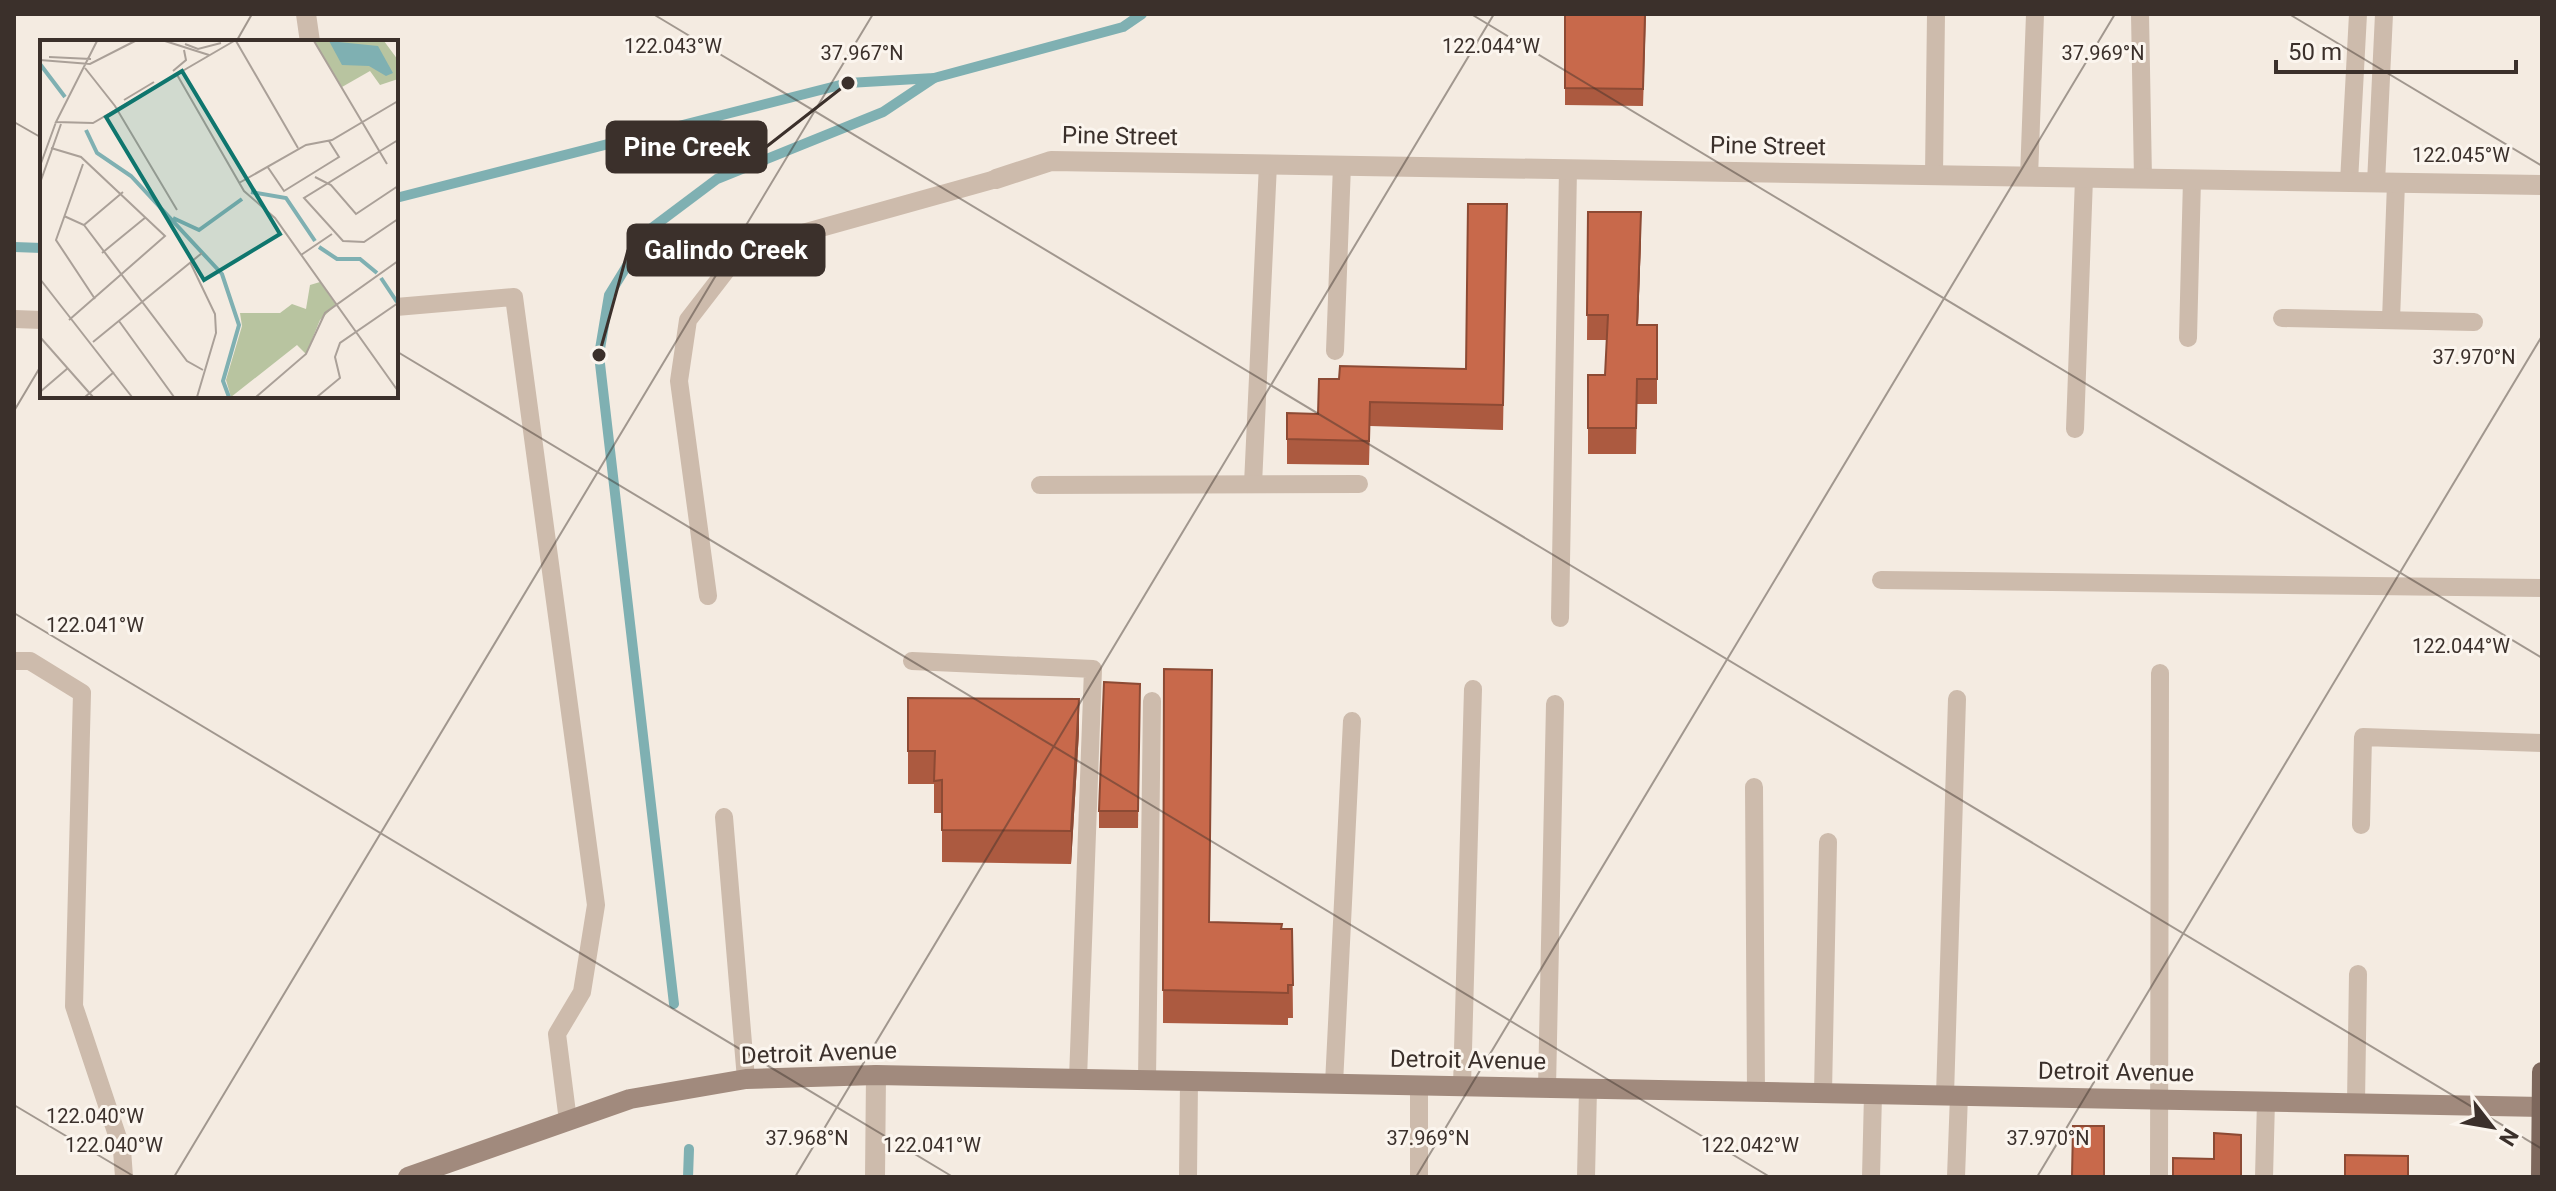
<svg xmlns="http://www.w3.org/2000/svg" width="2556" height="1191" font-family="Roboto,sans-serif">
<rect width="100%" height="100%" fill="#f4ebe1"/>
<g fill="none" stroke-linecap="round" stroke-linejoin="round">
<g stroke="#7fb0b2" stroke-width="10">
<path d="M 396,198 L 848,83 L 934,78 L 1123,27 L 1142,14"/>
<path d="M 14,247 L 42,248"/>
<path d="M 674,1004 L 599,355 L 609,295 L 649,230 L 717,179 L 883,112 L 934,78"/>
<path d="M 688,1177 L 689,1149"/>
</g>
<g stroke="#cdbbac" stroke-width="18">
<path d="M 2140,14 L 2143,179"/>
<path d="M 1934,175 L 1936,14"/>
<path d="M 2029,177 L 2035,14"/>
<path d="M 2349,182 L 2358,14"/>
<path d="M 2376,183 L 2384,14"/>
<path d="M 396,307 L 514,297 L 596,905 L 582,992 L 557,1034 L 568,1121"/>
<path d="M 2282,318 L 2474,322"/>
<path d="M 14,319 L 42,320"/>
<path d="M 2391,320 L 2396,183"/>
<path d="M 2188,338 L 2192,179"/>
<path d="M 1335,351 L 1342,165"/>
<path d="M 2075,429 L 2084,178"/>
<path d="M 1253,484 L 1268,164"/>
<path d="M 1040,485 L 1359,484"/>
<path d="M 1881,580 L 2542,588"/>
<path d="M 708,596 L 679,381 L 688,320 L 742,250 L 996,179"/>
<path d="M 1560,618 L 1568,169"/>
<path d="M 14,661 L 30,661 L 82,693 L 74,1006 L 122,1150 L 124,1177"/>
<path d="M 912,661 L 1093,669 L 1078,1079"/>
<path d="M 1754,787 L 1756,1092"/>
<path d="M 724,817 L 746,1079"/>
<path d="M 2361,825 L 2363,737 L 2542,743"/>
<path d="M 1147,1080 L 1152,701"/>
<path d="M 1334,1084 L 1352,721"/>
<path d="M 1462,1086 L 1473,689"/>
<path d="M 1547,1088 L 1555,704"/>
<path d="M 1823,1093 L 1828,842"/>
<path d="M 1945,1096 L 1957,699"/>
<path d="M 2356,1103 L 2358,974"/>
<path d="M 1188,1177 L 1189,1081"/>
<path d="M 1419,1177 L 1419,1085"/>
<path d="M 1586,1177 L 1588,1089"/>
<path d="M 1871,1177 L 1873,1094"/>
<path d="M 1956,1177 L 1959,1095"/>
<path d="M 2159,1177 L 2160,673"/>
<path d="M 2264,1177 L 2266,1101"/>
</g>
<g stroke="#cdbbac" stroke-width="20">
<path d="M 306,14 L 310,42"/>
<path d="M 996,179 L 1051,161 L 2542,185"/>
<path d="M 875,1177 L 876,1075"/>
</g>
<path stroke="#a18a7d" stroke-width="20" d="M 408,1177 L 630,1099 L 746,1079 L 876,1075 L 2542,1107"/>
<path stroke="#7d675c" stroke-width="20" d="M 2541,1177 L 2542,1072"/>
</g>
<g fill="#ac5a40">
<path d="M 1565,14 L 1646,14 L 1643,106 L 1565,105 Z"/>
<path d="M 1507,204 L 1503,430 L 1370,426 L 1369,465 L 1287,464 L 1287,413 L 1318,414 L 1339,379 L 1466,369 Z"/>
<path d="M 1588,212 L 1641,238 L 1638,325 L 1657,325 L 1657,404 L 1637,404 L 1636,454 L 1588,454 L 1588,375 L 1605,375 L 1607,340 L 1587,340 Z"/>
<path d="M 1164,669 L 1209,922 L 1292,929 L 1293,1018 L 1288,1018 L 1288,1025 L 1163,1023 Z"/>
<path d="M 1140,684 L 1138,828 L 1099,828 L 1099,811 Z"/>
<path d="M 908,698 L 1079,732 L 1071,864 L 942,862 L 942,813 L 934,813 L 934,784 L 908,784 Z"/>
</g>
<g fill="#8c4a34">
<path d="M 1641,212 L 1641,238 L 1637,350 L 1637,325 Z"/>
<path d="M 1079,699 L 1079,732 L 1071,864 L 1071,831 Z"/>
</g>
<g fill="#c8694b" stroke="#8c4a34" stroke-width="2">
<path d="M 1565,14 L 1645,14 L 1643,89 L 1565,88 Z"/>
<path d="M 1468,204 L 1507,204 L 1503,405 L 1370,402 L 1369,441 L 1287,439 L 1287,413 L 1318,414 L 1319,379 L 1339,379 L 1340,366 L 1466,369 Z"/>
<path d="M 1588,212 L 1641,212 L 1637,325 L 1657,325 L 1657,379 L 1637,379 L 1636,428 L 1588,428 L 1588,375 L 1605,375 L 1608,315 L 1587,315 Z"/>
<path d="M 1164,669 L 1212,670 L 1209,922 L 1282,924 L 1281,929 L 1292,929 L 1293,985 L 1288,985 L 1288,993 L 1163,990 Z"/>
<path d="M 1104,682 L 1140,684 L 1138,811 L 1099,811 Z"/>
<path d="M 908,698 L 1079,699 L 1071,831 L 942,830 L 942,780 L 934,781 L 935,751 L 908,751 Z"/>
<path d="M 2073,1126 L 2104,1126 L 2104,1177 L 2072,1177 Z"/>
<path d="M 2214,1133 L 2241,1135 L 2241,1177 L 2173,1177 L 2173,1158 L 2214,1159 Z"/>
<path d="M 2345,1155 L 2408,1156 L 2408,1177 L 2345,1177 Z"/>
</g>
<path fill="none" stroke="#3b302b" stroke-width="2" stroke-opacity="0.45" d="M 653,14 L 2542,1149M 1471,14 L 2542,658M 2289,14 L 2542,166M 236,42 L 252,14M 14,122 L 42,138M 396,351 L 1770,1177M 14,411 L 42,364M 14,613 L 953,1177M 14,1105 L 135,1177M 174,1177 L 873,14M 795,1177 L 1494,14M 1416,1177 L 2115,14M 2037,1177 L 2542,336"/>
<g text-anchor="middle" dominant-baseline="central" stroke-width="6" stroke-linejoin="round" paint-order="stroke">
<g font-size="24" fill="#3b302b" stroke="#fbf5ee">
<text transform="translate(1120 136) rotate(1)">Pine Street</text>
<text transform="translate(1768 146) rotate(1)">Pine Street</text>
<text transform="translate(819 1053) rotate(-2)">Detroit Avenue</text>
<text transform="translate(1468 1060) rotate(1)">Detroit Avenue</text>
<text transform="translate(2116 1072) rotate(1)">Detroit Avenue</text>
</g>
</g>
<g transform="translate(40 40)">
<rect width="358" height="358" fill="#f4ebe1"/>
<path d="M 274,1 L 344,1 L 358,20 L 358,39 L 340,45 L 330,31 L 302,47 ZM 280,242 L 296,265 L 280,280 L 266,314 L 257,305 L 191,357 L 186,340 L 202,286 L 200,273 L 240,273 L 252,264 L 266,269 L 270,245 Z" fill="#b8c4a0"/>
<path d="M 289,1 L 338,6 L 353,33 L 346,36 L 329,26 L 302,25 Z" fill="#7fb0b2"/>
<path fill="none" stroke="#7fb0b2" stroke-width="4" d="M 0,24 L 25,57M 46,90 L 57,113 L 91,136 L 182,234 L 199,285 L 183,341 L 189,357M 211,152 L 246,158 L 275,201M 133,178 L 159,190 L 202,159M 279,207 L 297,219 L 320,219 L 337,233M 341,238 L 357,262"/>
<path fill="none" stroke="#aaa098" stroke-width="2" d="M 57,1 L 16,82 L 53,83 L 194,1M 125,1 L 169,15M 196,1 L 258,108M 274,1 L 347,124M 145,4 L 158,9 L 181,3M 9,17 L 51,19M 0,20 L 50,24 L 95,1M 45,28 L 75,66 L 137,170M 133,31 L 146,20 L 144,10M 136,33 L 204,151 L 235,178 L 358,351M 84,60 L 114,42M 358,100 L 264,158 L 303,201 L 324,202 L 358,179M 11,108 L 41,117 L 125,196 L 29,280M 43,124 L 16,200 L 55,259M 0,126 L 16,82M 227,126 L 244,151 L 299,117 L 289,101M 275,137 L 291,145 L 316,174 L 358,146M 0,143 L 21,84M 199,143 L 266,105 L 292,100 L 358,61M 24,176 L 44,185 L 147,321 L 163,330M 44,185 L 83,152M 62,213 L 106,177M 261,215 L 292,194M 150,222 L 175,274 L 176,293 L 157,357M 0,239 L 92,357M 79,281 L 134,357M 0,297 L 53,357M 53,302 L 162,213M 0,352 L 28,328M 45,357 L 74,332M 216,357 L 266,314 L 285,273 L 358,221M 277,357 L 300,338 L 295,317 L 300,303 L 358,263"/>
<path fill="#0f766e" fill-opacity="0.15" stroke="#0f766e" stroke-width="4" d="M 142,31 L 240,194 L 164,240 L 66,77 Z"/>
<rect width="358" height="358" fill="none" stroke="#3b302b" stroke-width="4"/>
</g>
<g font-size="20" text-anchor="middle" fill="#3b302b" stroke="#fbf5ee" stroke-width="6" stroke-linejoin="round" paint-order="stroke">
<text x="673" y="53">122.043°W</text>
<text x="1491" y="53">122.044°W</text>
<text x="862" y="60">37.967°N</text>
<text x="2103" y="60">37.969°N</text>
<text x="2461" y="162">122.045°W</text>
<text x="2474" y="364">37.970°N</text>
<text x="95" y="632">122.041°W</text>
<text x="2461" y="653">122.044°W</text>
<text x="95" y="1123">122.040°W</text>
<text x="807" y="1145">37.968°N</text>
<text x="1428" y="1145">37.969°N</text>
<text x="2048" y="1145">37.970°N</text>
<text x="114" y="1152">122.040°W</text>
<text x="932" y="1152">122.041°W</text>
<text x="1750" y="1152">122.042°W</text>
</g>
<path fill="none" stroke="#3b302b" stroke-width="3" d="M848 83L766 147M599 355L628 250"/>
<g fill="#3b302b" stroke="#fbf5ee" stroke-width="3">
<circle cx="848" cy="83" r="8"/>
<circle cx="599" cy="355" r="8"/>
</g>
<g fill="#3b302b" stroke="#3b302b" stroke-width="3">
<rect x="607" y="122" width="159" height="50" rx="8"/>
<rect x="628" y="225" width="196" height="50" rx="8"/>
</g>
<g font-size="26" text-anchor="middle" font-weight="bold" fill="#fff">
<text x="687" y="156">Pine Creek</text>
<text x="726" y="259">Galindo Creek</text>
</g>
<rect width="2556" height="1191" fill="none" stroke="#3b302b" stroke-width="32"/>
<g transform="translate(2492 1127) rotate(121)" stroke="#fbf5ee" stroke-width="6" paint-order="stroke">
<path d="M0-6L14 30L0 20L-14 30Z" fill="#3b302b"/>
<text y="-12" font-size="22" font-weight="bold" text-anchor="middle" fill="#3b302b">N</text>
</g>
<path d="M2276 60v12h240v-12" fill="none" stroke="#3b302b" stroke-width="4"/>
<text x="2288" y="60" font-size="24" fill="#3b302b" stroke="#fbf5ee" stroke-width="6" paint-order="stroke">50 m</text>
</svg>
